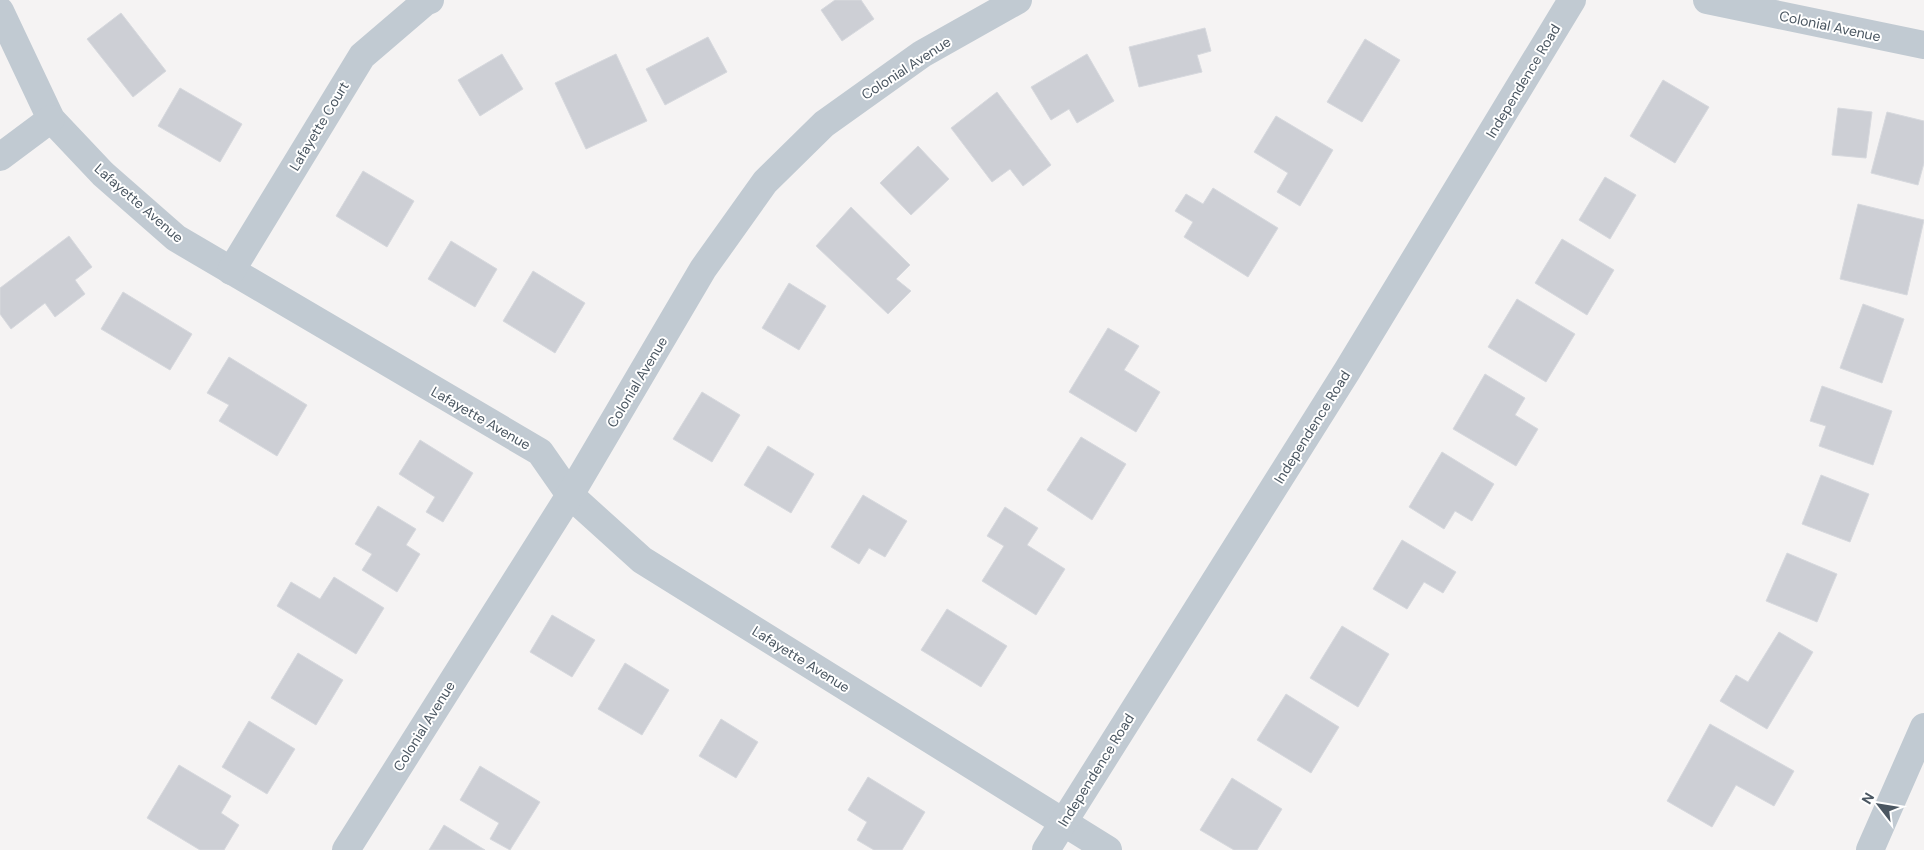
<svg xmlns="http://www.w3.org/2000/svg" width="1924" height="850" font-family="'DM Sans',sans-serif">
<rect width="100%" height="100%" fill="#f5f3f3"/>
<g fill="#cdcfd5" stroke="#d7d9de">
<path d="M 835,0 L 861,0 L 874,19 L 842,41 L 821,10 Z"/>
<path d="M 121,13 L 166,71 L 133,97 L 87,39 Z"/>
<path d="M 1205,28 L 1211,51 L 1197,55 L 1202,72 L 1139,87 L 1129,47 Z"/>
<path d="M 708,37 L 727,72 L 665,105 L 646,69 Z"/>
<path d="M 1365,39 L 1400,60 L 1362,122 L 1327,102 Z"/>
<path d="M 502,54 L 523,89 L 480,116 L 458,80 Z"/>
<path d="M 616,54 L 647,121 L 586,149 L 555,83 Z"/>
<path d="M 1087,54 L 1114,101 L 1077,123 L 1069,109 L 1051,120 L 1031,87 Z"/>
<path d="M 1663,80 L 1709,107 L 1675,163 L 1630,136 Z"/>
<path d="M 180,88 L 242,124 L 220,162 L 158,126 Z"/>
<path d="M 997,92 L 1051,165 L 1023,186 L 1010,169 L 992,182 L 951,128 Z"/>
<path d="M 1838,108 L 1872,112 L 1866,158 L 1832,155 Z"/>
<path d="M 1887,112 L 1924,121 L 1924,163 L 1918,185 L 1871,173 Z"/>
<path d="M 1276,116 L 1333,150 L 1300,206 L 1277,192 L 1288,173 L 1254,152 Z"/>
<path d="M 918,146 L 949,179 L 911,215 L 880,183 Z"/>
<path d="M 363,171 L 414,201 L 387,247 L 336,216 Z"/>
<path d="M 1605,177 L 1636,195 L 1610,239 L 1579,220 Z"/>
<path d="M 1213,188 L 1278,228 L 1248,277 L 1184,237 L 1193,222 L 1175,211 L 1186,194 L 1203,204 Z"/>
<path d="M 1858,204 L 1924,220 L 1907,295 L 1840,279 Z"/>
<path d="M 851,207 L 910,265 L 896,279 L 911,291 L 888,314 L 816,246 Z"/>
<path d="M 69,236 L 92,267 L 75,280 L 85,294 L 55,317 L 45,303 L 11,329 L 0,314 L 0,288 Z"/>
<path d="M 1562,239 L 1614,270 L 1587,315 L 1535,283 Z"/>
<path d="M 451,241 L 497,269 L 475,307 L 428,279 Z"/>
<path d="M 533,271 L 585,303 L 555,353 L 503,321 Z"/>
<path d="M 789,283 L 826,306 L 799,350 L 762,328 Z"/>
<path d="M 123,292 L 192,334 L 170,370 L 101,329 Z"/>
<path d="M 1517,299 L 1575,334 L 1546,382 L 1488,347 Z"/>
<path d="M 1863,304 L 1904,319 L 1882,383 L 1840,368 Z"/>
<path d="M 1108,328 L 1139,346 L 1124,370 L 1160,392 L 1136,432 L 1069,392 Z"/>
<path d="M 229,357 L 307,405 L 277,456 L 219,421 L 229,405 L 207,393 Z"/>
<path d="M 1485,374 L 1525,398 L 1515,415 L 1538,429 L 1516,466 L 1453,429 Z"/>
<path d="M 1822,386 L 1892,411 L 1873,465 L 1819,446 L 1826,426 L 1810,421 Z"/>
<path d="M 702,392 L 740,415 L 712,462 L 673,439 Z"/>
<path d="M 1081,437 L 1126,464 L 1092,520 L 1047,490 Z"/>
<path d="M 420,440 L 473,473 L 443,522 L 426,512 L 435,497 L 399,474 Z"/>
<path d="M 768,446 L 814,474 L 791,513 L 744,485 Z"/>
<path d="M 1442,452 L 1494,484 L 1472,521 L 1455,511 L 1444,529 L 1409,507 Z"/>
<path d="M 1821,475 L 1869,494 L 1850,542 L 1802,524 Z"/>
<path d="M 863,495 L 907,521 L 885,557 L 869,548 L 859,564 L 831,547 Z"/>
<path d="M 378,506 L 416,529 L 406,545 L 420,554 L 397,592 L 362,570 L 372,554 L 355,544 Z"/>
<path d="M 1005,507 L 1038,528 L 1027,545 L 1065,569 L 1036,615 L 982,581 L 1004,546 L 987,536 Z"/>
<path d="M 1402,540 L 1456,572 L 1443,593 L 1424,582 L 1407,609 L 1373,589 Z"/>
<path d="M 1787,553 L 1837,574 L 1817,622 L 1766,601 Z"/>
<path d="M 334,577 L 384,608 L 356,654 L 277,606 L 291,582 L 320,599 Z"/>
<path d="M 947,609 L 1007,646 L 981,687 L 921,650 Z"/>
<path d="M 552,615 L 595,640 L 572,677 L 530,652 Z"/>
<path d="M 1342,626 L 1389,654 L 1358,707 L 1310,678 Z"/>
<path d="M 1779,632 L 1813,652 L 1767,729 L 1720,701 L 1736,675 L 1748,682 Z"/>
<path d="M 298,653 L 343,680 L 316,725 L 271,698 Z"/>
<path d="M 625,663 L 669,690 L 642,735 L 598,709 Z"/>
<path d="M 1286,694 L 1339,727 L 1311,773 L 1257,740 Z"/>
<path d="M 721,719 L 758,742 L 736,778 L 699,756 Z"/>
<path d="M 249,721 L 295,749 L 267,794 L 222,767 Z"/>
<path d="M 1710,724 L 1794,771 L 1774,806 L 1736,785 L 1712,827 L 1667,801 Z"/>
<path d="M 179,765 L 231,796 L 221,813 L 239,825 L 224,850 L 200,850 L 147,818 Z"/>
<path d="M 480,766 L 540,802 L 510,850 L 490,839 L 499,823 L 460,800 Z"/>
<path d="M 868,777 L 925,812 L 902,850 L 874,850 L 857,840 L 867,822 L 848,810 Z"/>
<path d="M 1232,778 L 1282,809 L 1257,850 L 1234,850 L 1200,830 Z"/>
<path d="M 444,825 L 485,850 L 429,850 Z"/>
</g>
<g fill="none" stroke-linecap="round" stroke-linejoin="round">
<g stroke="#c1cad2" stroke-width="28">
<path d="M 1707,0 L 1924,45"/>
<path d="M 0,11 L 51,119 L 103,174 L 176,238 L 540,452 L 570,495 L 642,560 L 1108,850"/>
<path d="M 0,157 L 51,119"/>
<path d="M 231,271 L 362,56 L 425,2 L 430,0"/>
<path d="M 346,850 L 570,495 L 703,269 L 765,182 L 824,124 L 922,54 L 1018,0"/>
<path d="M 1046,850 L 1347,371 L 1572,0"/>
<path d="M 1870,850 L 1924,727"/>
</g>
</g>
<g text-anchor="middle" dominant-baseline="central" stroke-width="4" stroke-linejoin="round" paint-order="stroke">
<g font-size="14" fill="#4a5661" stroke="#fff">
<text transform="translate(1830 26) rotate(12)">Colonial Avenue</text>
<text transform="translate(906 68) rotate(-33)">Colonial Avenue</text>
<text transform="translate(1523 81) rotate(-59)">Independence Road</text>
<text transform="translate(319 126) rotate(-59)">Lafayette Court</text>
<text transform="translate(139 203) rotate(41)">Lafayette Avenue</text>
<text transform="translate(637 382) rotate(-59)">Colonial Avenue</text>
<text transform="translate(481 418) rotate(30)">Lafayette Avenue</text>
<text transform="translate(1312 427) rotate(-58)">Independence Road</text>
<text transform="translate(801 659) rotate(32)">Lafayette Avenue</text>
<text transform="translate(424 726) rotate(-58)">Colonial Avenue</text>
<text transform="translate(1096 770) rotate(-58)">Independence Road</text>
</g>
</g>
<g transform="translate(1879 805) rotate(301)" stroke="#ffffff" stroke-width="4" paint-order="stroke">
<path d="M0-4L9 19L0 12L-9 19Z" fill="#4a5661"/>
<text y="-8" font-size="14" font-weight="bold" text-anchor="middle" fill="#4a5661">N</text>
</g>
</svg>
